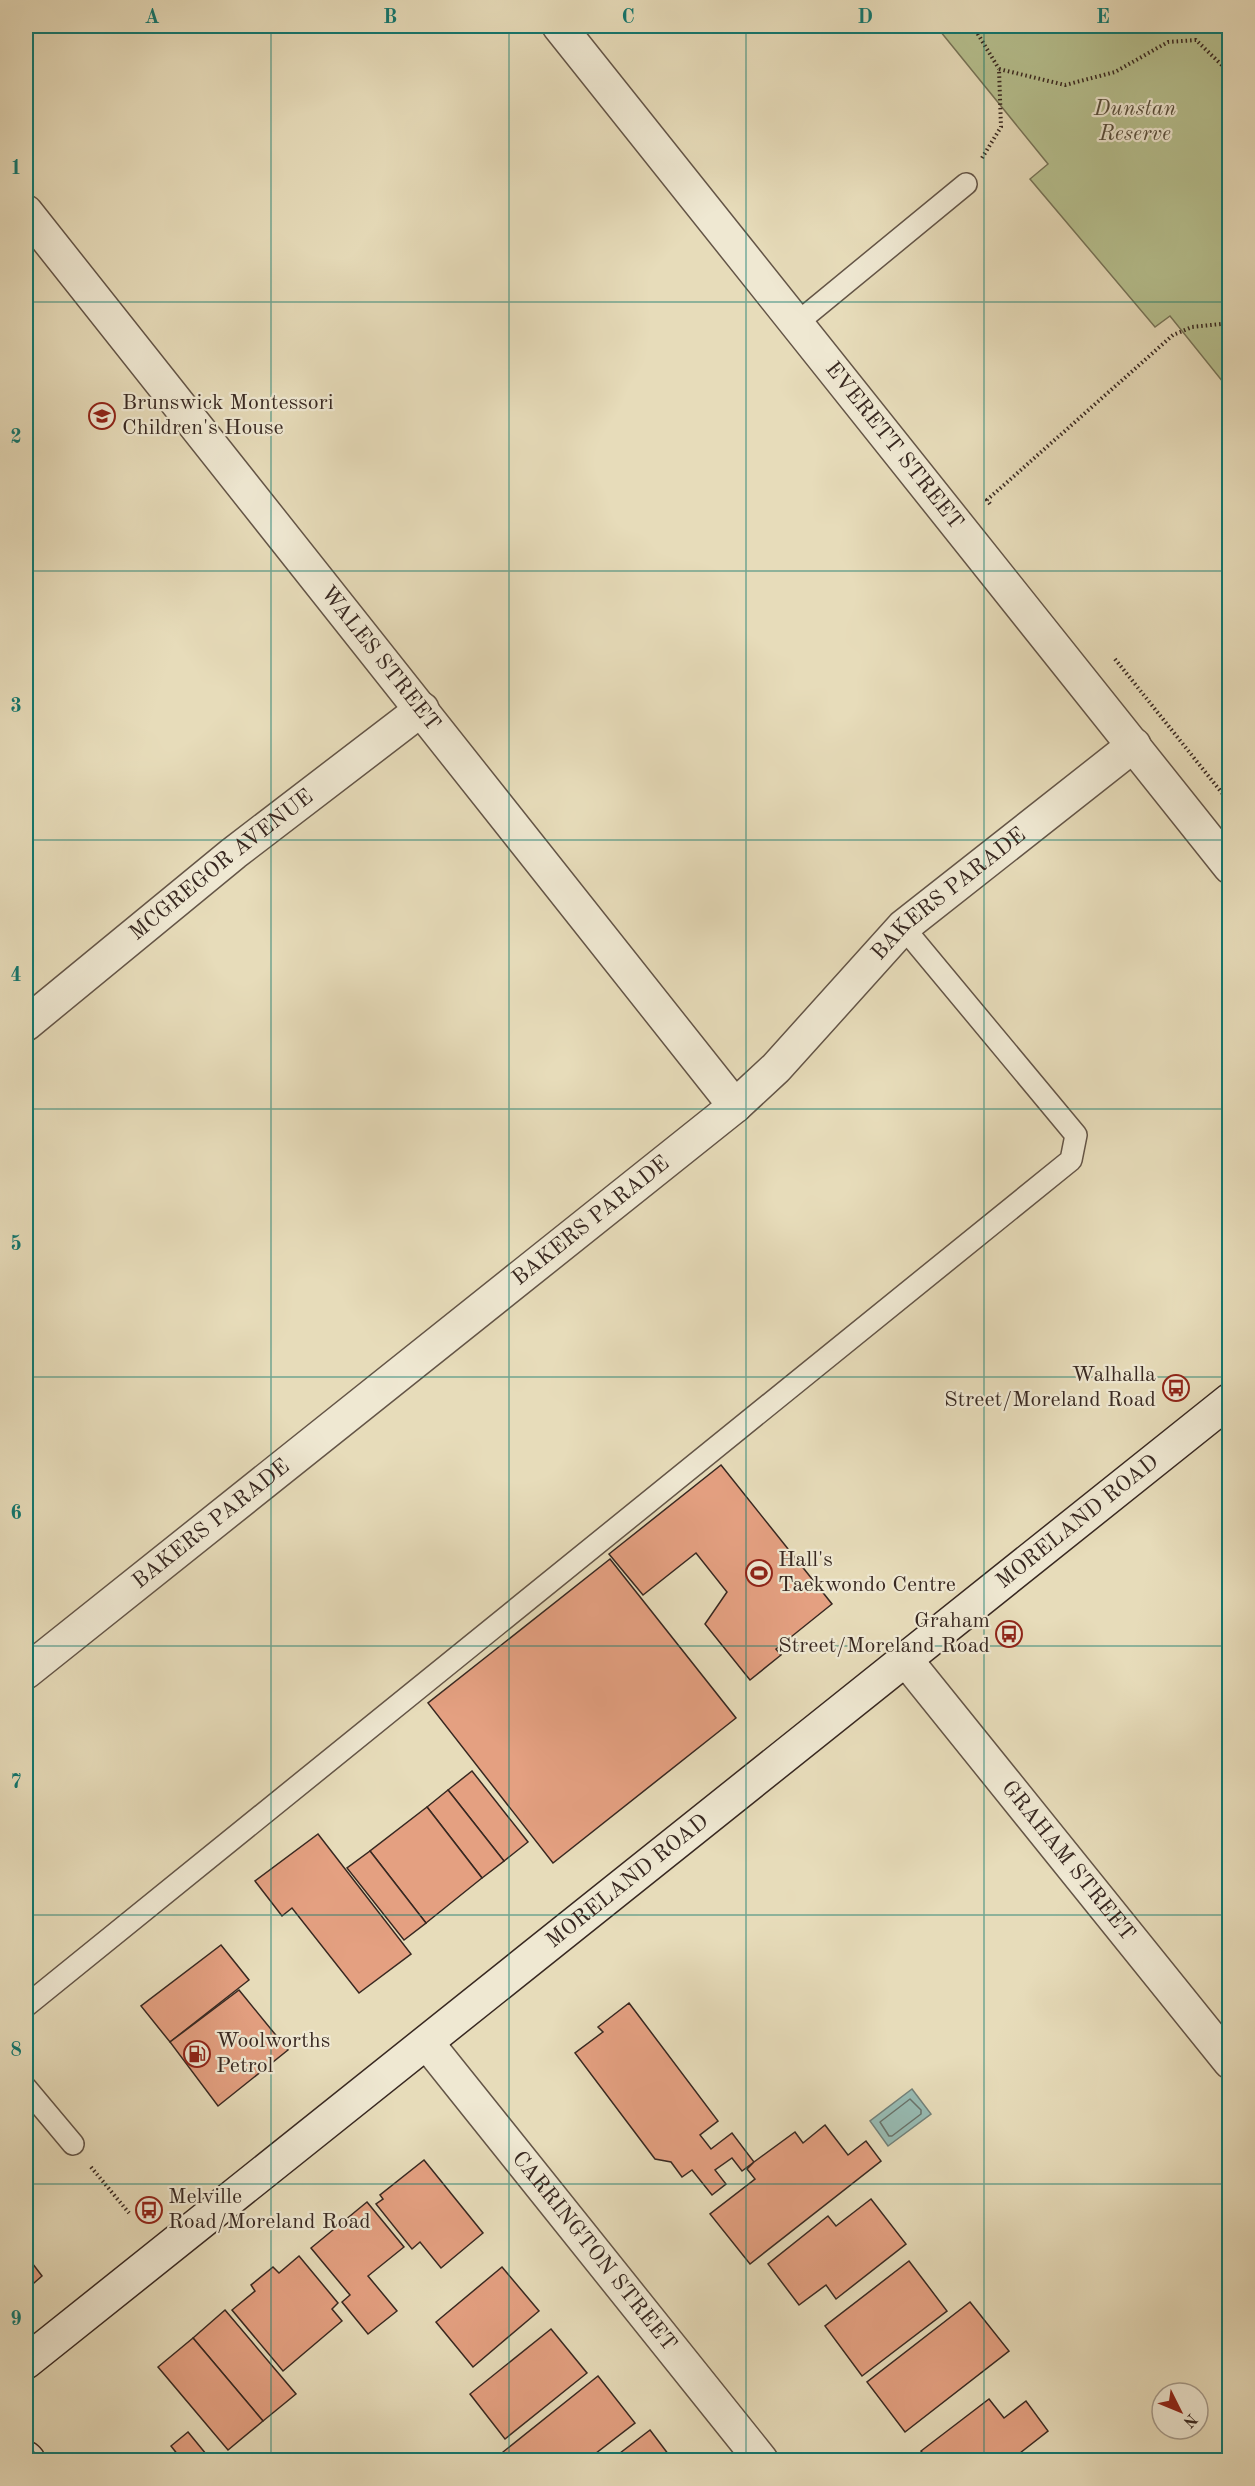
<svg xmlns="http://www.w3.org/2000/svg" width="1255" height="2486" font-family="'Old Standard TT',serif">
<rect width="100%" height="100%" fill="#e7dcba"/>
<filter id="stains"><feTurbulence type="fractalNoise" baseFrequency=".00333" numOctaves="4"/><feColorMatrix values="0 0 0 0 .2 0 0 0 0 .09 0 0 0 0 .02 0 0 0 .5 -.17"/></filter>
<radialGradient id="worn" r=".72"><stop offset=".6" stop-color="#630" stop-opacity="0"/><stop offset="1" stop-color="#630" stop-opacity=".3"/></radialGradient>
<path fill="#b6c08f" stroke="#777458" stroke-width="1.5" d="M 936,26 L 1229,26 L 1229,377 L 1223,382 L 1170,316 L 1155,327 L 1030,179 L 1048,164 Z"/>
<path fill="#97bbb3" stroke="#718079" stroke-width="1.5" d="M 912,2089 L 931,2114 L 888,2146 L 870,2121 Z"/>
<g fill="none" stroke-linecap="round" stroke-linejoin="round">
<path stroke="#68726a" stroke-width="1.5" d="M 910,2099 L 921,2110 L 921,2114 L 892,2136 L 889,2136 L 880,2122 Z"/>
</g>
<g fill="#e4a081" stroke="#382821" stroke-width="1.5">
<path d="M 721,1465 L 832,1604 L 776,1649 L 781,1655 L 750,1680 L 705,1624 L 727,1592 L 696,1553 L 643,1595 L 609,1554 Z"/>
<path d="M 610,1559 L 736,1718 L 553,1863 L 428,1703 Z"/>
<path d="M 472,1771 L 528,1842 L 504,1861 L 448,1790 Z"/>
<path d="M 448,1790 L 504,1861 L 482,1878 L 427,1807 Z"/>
<path d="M 427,1807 L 482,1878 L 426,1923 L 370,1851 Z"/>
<path d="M 318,1834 L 411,1954 L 359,1993 L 292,1908 L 282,1916 L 255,1881 Z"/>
<path d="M 370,1851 L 426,1923 L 404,1940 L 347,1868 Z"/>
<path d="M 221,1945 L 249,1980 L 170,2042 L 141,2006 Z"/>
<path d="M 239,1990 L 288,2050 L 218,2106 L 170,2042 Z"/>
<path d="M 629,2003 L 718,2121 L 700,2135 L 711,2149 L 732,2133 L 754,2162 L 742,2171 L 732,2158 L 715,2170 L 726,2184 L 712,2195 L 692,2170 L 682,2177 L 671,2162 L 655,2159 L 575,2053 L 603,2032 L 598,2027 Z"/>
<path d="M 825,2125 L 848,2155 L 866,2141 L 881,2161 L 750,2264 L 710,2214 L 755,2179 L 747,2169 L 754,2162 L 795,2132 L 803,2143 Z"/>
<path d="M 424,2160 L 483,2233 L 441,2268 L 420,2242 L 412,2249 L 376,2204 L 383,2199 L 380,2195 Z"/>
<path d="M 871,2199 L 906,2244 L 836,2299 L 826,2285 L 799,2305 L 768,2264 L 828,2216 L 836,2226 Z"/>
<path d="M 367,2202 L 404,2247 L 368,2276 L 397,2311 L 368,2334 L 342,2302 L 350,2295 L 311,2248 Z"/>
<path d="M 26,2255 L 42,2276 L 26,2290 Z"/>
<path d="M 299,2256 L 338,2303 L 332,2309 L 342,2321 L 283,2371 L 232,2310 L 255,2291 L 251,2285 L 273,2267 L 279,2273 Z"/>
<path d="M 909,2261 L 947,2311 L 862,2376 L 825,2326 Z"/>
<path d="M 502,2267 L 539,2311 L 473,2367 L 436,2322 Z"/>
<path d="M 970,2302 L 1009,2351 L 905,2432 L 867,2382 Z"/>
<path d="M 225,2310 L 296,2394 L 263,2421 L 193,2338 Z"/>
<path d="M 551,2329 L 587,2373 L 505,2439 L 470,2394 Z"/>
<path d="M 193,2338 L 263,2421 L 228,2450 L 158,2367 Z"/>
<path d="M 598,2376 L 635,2423 L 587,2460 L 510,2460 L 503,2452 Z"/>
<path d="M 989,2399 L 1004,2418 L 1026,2401 L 1048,2431 L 1011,2460 L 929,2460 L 921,2451 Z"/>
<path d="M 650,2430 L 672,2459 L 670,2460 L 611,2460 Z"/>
<path d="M 188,2432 L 211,2460 L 182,2460 L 171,2446 Z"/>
</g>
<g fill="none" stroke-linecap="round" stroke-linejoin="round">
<defs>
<g id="lane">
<path d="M 797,323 L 966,184"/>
<path d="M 26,2006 L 1071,1160 L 1076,1135 L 903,927"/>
<path d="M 26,2088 L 73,2144"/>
</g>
<g id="street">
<path id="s1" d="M 559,26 L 1230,867"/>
<path id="s2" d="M 26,212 L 735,1106"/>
<path id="s3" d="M 26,1024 L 234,853 L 422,709"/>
<path id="s4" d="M 906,1660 L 1230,2062"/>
<path id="s5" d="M 26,1672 L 735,1106 L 776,1068 L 903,927 L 1134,745"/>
<path id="s6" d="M 427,2043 L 761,2460"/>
</g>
<g id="secondary">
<path id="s7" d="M 26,2362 L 1230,1400"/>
<path d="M 26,2458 L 28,2460"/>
</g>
</defs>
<use href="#lane" stroke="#645547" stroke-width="24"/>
<use href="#street" stroke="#645547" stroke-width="36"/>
<use href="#secondary" stroke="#382821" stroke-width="36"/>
<g stroke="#382821" stroke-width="4" stroke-dasharray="1.5 3" stroke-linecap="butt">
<path d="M 973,26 L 999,69"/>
<path d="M 982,158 L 1001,127 L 999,69 L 1065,85 L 1115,72 L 1168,42 L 1196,40 L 1230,73"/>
<path d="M 990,504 L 987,500 L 1173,335 L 1192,327 L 1230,323"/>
<path d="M 1115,659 L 1230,803"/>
<path d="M 91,2167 L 129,2213"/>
</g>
<use href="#lane" stroke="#efe8d2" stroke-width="21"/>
<use href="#street" stroke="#efe8d2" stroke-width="33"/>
<use href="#secondary" stroke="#efe8d2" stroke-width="33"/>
<path stroke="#382821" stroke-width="1.5" d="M 26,2442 L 40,2460"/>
</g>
<path fill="none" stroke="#0f766e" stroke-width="1.5" stroke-opacity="0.55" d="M 271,26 L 271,2460M 509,26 L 509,2460M 746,26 L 746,2460M 984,26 L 984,2460M 26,302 L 1230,302M 26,571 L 1230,571M 26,840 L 1230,840M 26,1109 L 1230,1109M 26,1377 L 1230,1377M 26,1646 L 1230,1646M 26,1915 L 1230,1915M 26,2184 L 1230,2184"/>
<defs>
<symbol id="school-ring" viewBox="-11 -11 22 22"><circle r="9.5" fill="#efe8d2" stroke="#8f2418" stroke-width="1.5"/><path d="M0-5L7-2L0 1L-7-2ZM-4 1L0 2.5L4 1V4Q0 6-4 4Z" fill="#8f2418"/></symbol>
<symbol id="bus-ring" viewBox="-11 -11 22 22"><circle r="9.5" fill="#efe8d2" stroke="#8f2418" stroke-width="1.5"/><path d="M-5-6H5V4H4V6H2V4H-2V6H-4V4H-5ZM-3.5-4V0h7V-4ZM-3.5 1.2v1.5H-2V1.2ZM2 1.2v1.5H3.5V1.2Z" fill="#8f2418"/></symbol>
<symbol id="stadium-ring" viewBox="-11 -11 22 22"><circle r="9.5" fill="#efe8d2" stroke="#8f2418" stroke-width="1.5"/><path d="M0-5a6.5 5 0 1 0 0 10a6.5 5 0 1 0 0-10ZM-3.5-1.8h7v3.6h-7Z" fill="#8f2418"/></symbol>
<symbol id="fuel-ring" viewBox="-11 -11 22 22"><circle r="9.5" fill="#efe8d2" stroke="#8f2418" stroke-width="1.5"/><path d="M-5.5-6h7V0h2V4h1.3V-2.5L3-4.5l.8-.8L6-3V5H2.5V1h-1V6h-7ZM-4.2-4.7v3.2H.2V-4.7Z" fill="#8f2418"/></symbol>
</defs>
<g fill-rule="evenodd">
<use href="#school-ring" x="87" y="401" width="30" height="30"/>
<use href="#bus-ring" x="1161" y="1373" width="30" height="30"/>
<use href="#stadium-ring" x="744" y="1558" width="30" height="30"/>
<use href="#bus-ring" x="994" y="1619" width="30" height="30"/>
<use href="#fuel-ring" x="182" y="2039" width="30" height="30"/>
<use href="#bus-ring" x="134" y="2195" width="30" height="30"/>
</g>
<g text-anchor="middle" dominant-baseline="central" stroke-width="4.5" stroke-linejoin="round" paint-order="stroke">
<g font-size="22" font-style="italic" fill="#584e3c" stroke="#efe8d2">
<text x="1135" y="109">Dunstan<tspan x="1135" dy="25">Reserve</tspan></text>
</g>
<g font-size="22" fill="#382821" stroke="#efe8d2" text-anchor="start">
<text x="122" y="403">Brunswick Montessori<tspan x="122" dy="25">Children's House</tspan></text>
<text x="1156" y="1375" text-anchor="end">Walhalla<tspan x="1156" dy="25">Street/Moreland Road</tspan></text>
<text x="778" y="1560">Hall's<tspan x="778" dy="25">Taekwondo Centre</tspan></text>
<text x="990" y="1621" text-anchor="end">Graham<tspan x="990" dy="25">Street/Moreland Road</tspan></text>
<text x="216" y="2041">Woolworths<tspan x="216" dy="25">Petrol</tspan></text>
<text x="168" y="2197">Melville<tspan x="168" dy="25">Road/Moreland Road</tspan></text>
</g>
<g font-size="22" fill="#382821" stroke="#efe8d2">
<text stroke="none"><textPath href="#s1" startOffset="537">EVERETT STREET</textPath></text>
<text stroke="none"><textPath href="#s2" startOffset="570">WALES STREET</textPath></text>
<text stroke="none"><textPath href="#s3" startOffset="252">MCGREGOR AVENUE</textPath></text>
<text stroke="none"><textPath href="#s5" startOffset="1209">BAKERS PARADE</textPath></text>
<text stroke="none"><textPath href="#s5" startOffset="723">BAKERS PARADE</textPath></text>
<text stroke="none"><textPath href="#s7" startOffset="1346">MORELAND ROAD</textPath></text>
<text stroke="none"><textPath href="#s5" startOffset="237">BAKERS PARADE</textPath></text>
<text stroke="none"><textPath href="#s4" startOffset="258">GRAHAM STREET</textPath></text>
<text stroke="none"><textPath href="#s7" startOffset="770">MORELAND ROAD</textPath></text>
<text stroke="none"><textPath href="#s6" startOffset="267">CARRINGTON STREET</textPath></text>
</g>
</g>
<rect width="1255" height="2486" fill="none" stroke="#e7dcba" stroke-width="66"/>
<g transform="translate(1180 2411) rotate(133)"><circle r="28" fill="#efe8d2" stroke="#a69b8b" stroke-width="1.5"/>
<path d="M0-4.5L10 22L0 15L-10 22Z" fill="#8f2418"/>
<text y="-9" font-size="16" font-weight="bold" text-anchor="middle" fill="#382821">N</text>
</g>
<rect x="33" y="33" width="1189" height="2420" fill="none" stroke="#0f766e" stroke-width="2"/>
<g font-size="20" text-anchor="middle" font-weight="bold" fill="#0f766e">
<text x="152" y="23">A</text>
<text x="390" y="23">B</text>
<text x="628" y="23">C</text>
<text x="865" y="23">D</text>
<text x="1103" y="23">E</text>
<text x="16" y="174">1</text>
<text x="16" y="443">2</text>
<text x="16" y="712">3</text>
<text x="16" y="981">4</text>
<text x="16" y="1250">5</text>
<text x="16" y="1519">6</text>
<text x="16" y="1788">7</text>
<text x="16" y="2056">8</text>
<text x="16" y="2325">9</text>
</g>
<rect width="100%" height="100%" filter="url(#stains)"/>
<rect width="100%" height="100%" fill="url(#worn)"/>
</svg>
